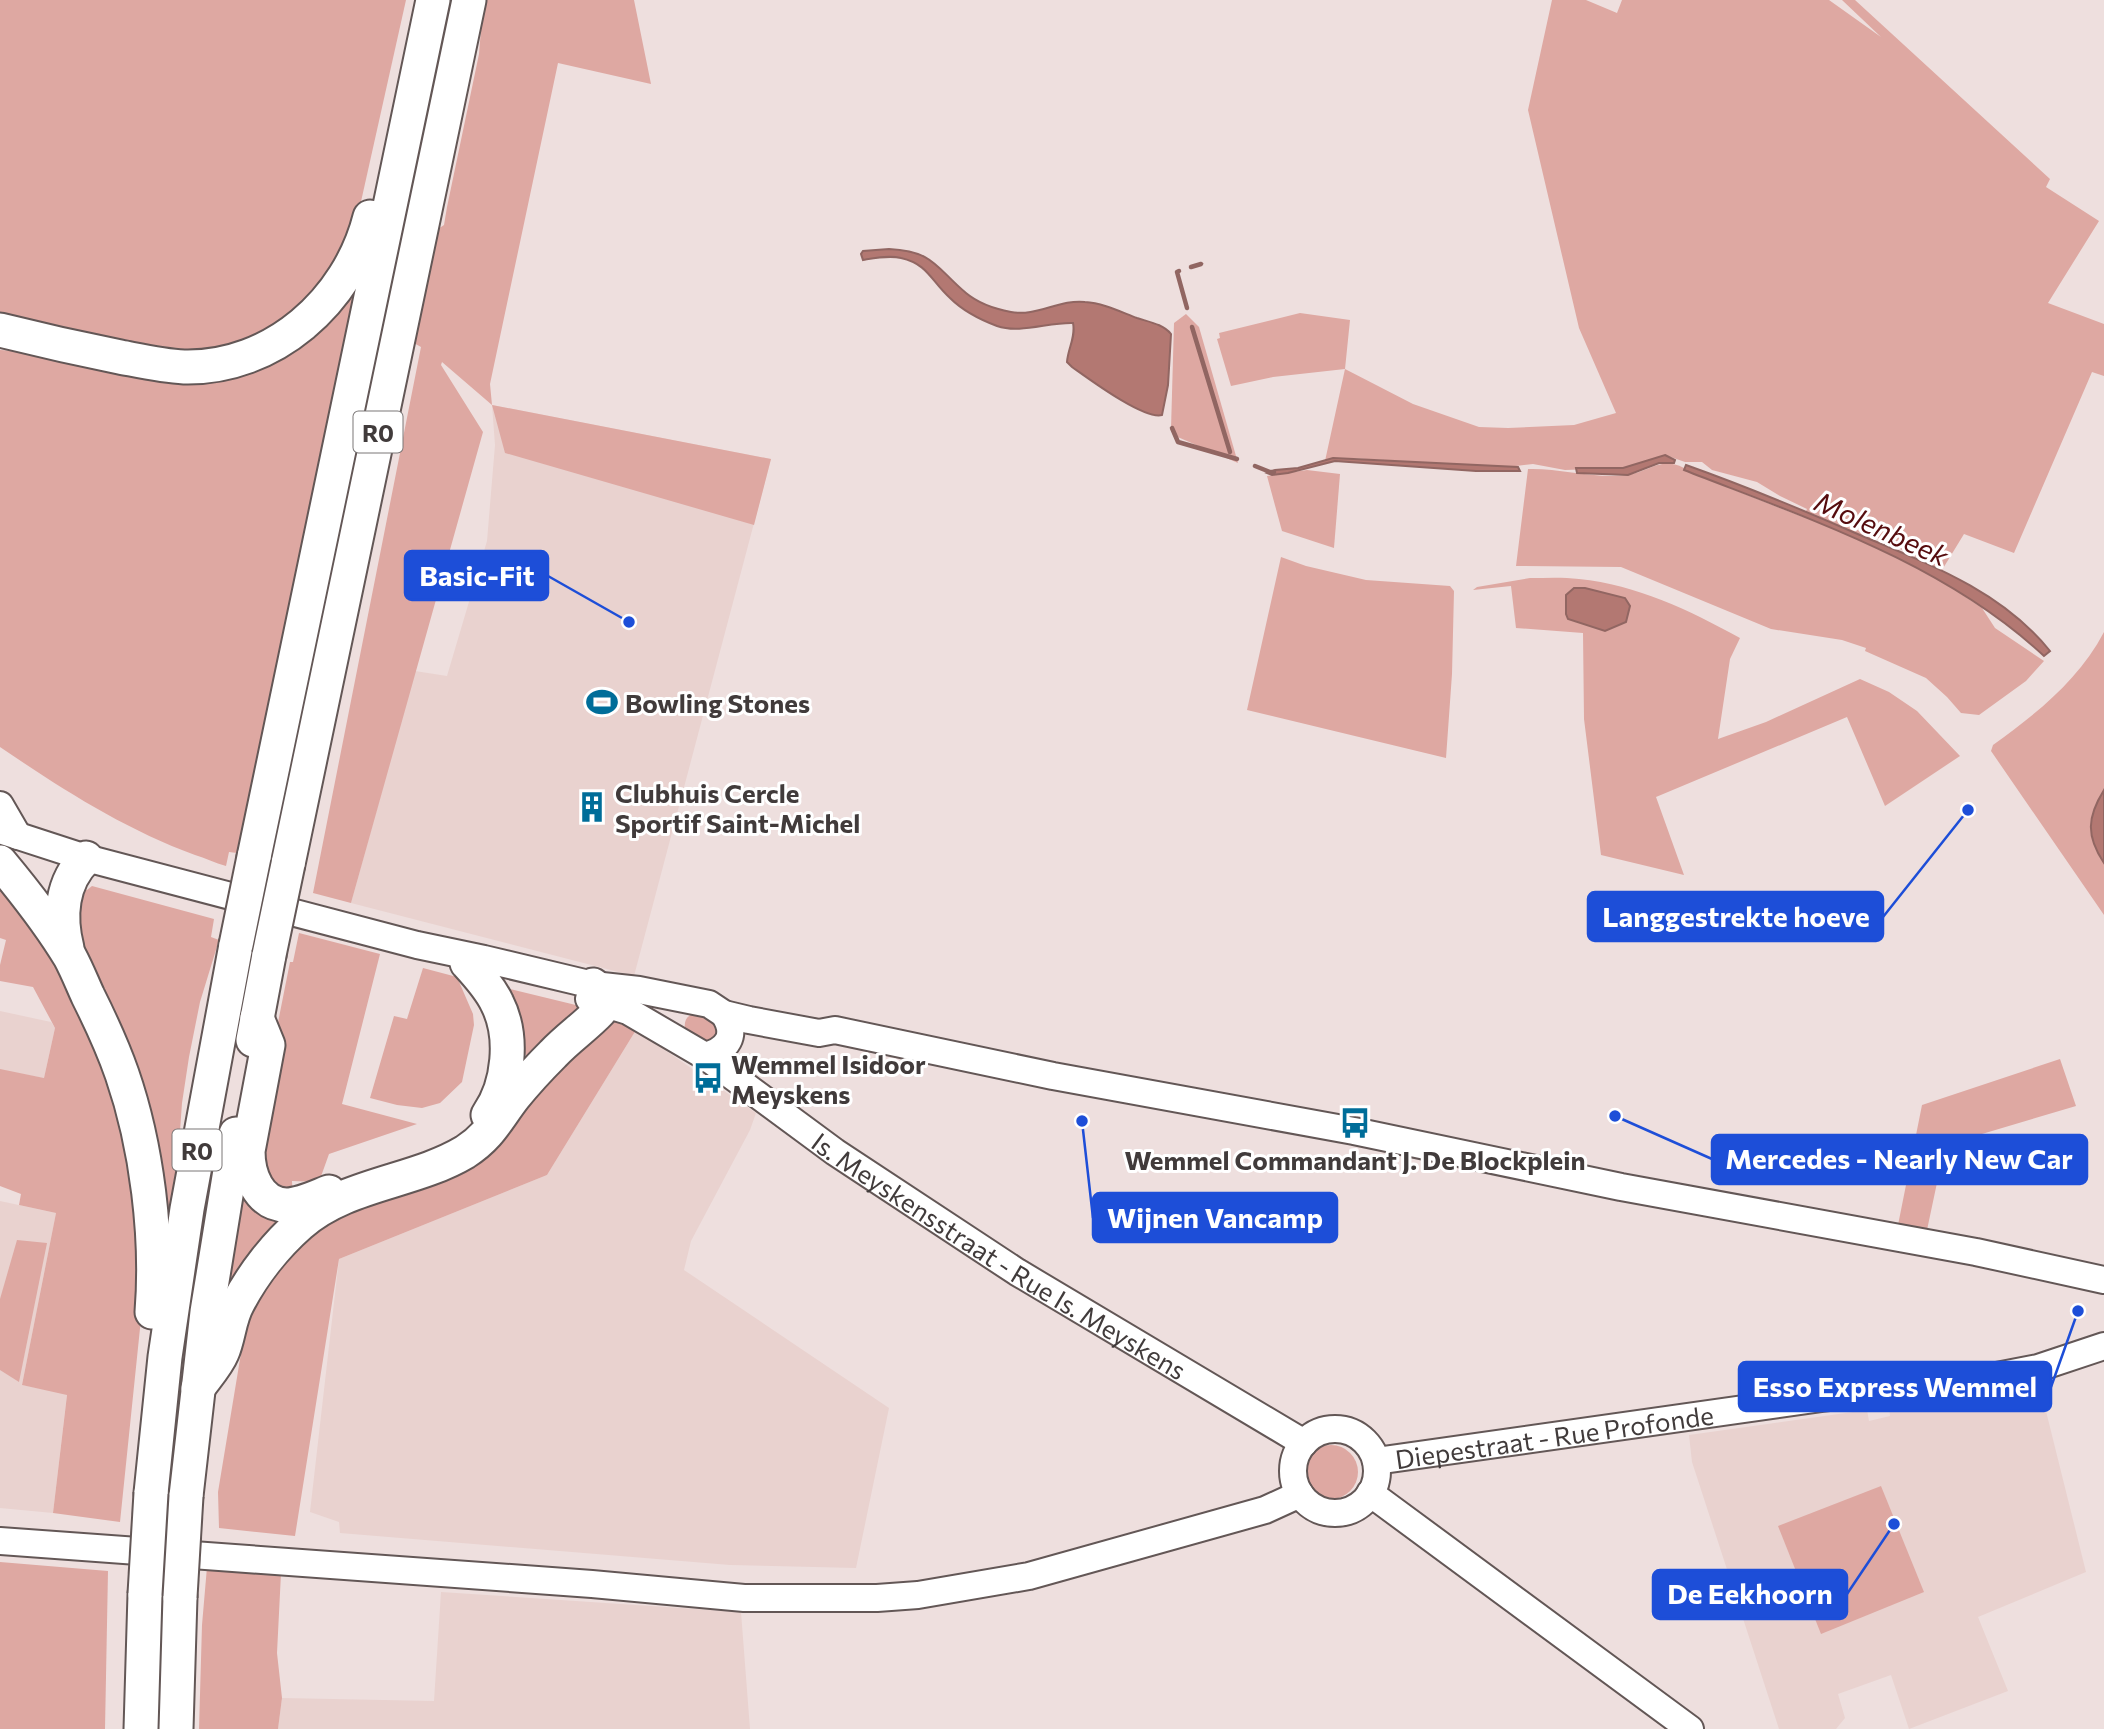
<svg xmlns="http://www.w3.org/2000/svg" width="2104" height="1729" font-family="Commissioner,sans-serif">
<rect width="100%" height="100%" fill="#eedfde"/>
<g fill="#e9d2cf">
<path d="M 492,405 L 771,459 L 634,976 L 351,903 L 415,671 L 447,676 L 487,541 L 495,445 Z"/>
<path d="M 0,1011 L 51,1022 L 55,1028 L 44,1078 L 0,1070 Z"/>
<path d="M 636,1030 L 756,1113 L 750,1130 L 691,1241 L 684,1270 L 889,1408 L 856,1568 L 730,1565 L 340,1533 L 339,1522 L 310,1512 L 339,1259 L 547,1175 Z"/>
<path d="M 0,1201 L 56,1213 L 22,1385 L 67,1394 L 53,1513 L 0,1508 Z"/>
<path d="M 2039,1383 L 2086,1572 L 1978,1617 L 2008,1691 L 1909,1729 L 1891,1675 L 1838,1694 L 1845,1718 L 1836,1729 L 1779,1729 L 1692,1462 L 1689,1435 L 1867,1410 L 1869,1421 L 1890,1416 L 1889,1407 L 2005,1391 Z"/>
<path d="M 441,1592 L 741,1612 L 750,1729 L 278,1729 L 282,1698 L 434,1701 Z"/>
</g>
<g fill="#dea8a2">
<path d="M 0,0 L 406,0 L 356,224 L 325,287 L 250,346 L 171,357 L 0,322 Z"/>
<path d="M 446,0 L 456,0 L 276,861 L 266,859 Z"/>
<path d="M 485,0 L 634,0 L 651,84 L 558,63 L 490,384 L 492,405 L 771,459 L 754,525 L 505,453 L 492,405 L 442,362 L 441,365 L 483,432 L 351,903 L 313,893 L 421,347 L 412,342 L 435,231 L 444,225 L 447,207 L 479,54 L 482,17 Z"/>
<path d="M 1552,0 L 1586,0 L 1617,13 L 1622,0 L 1829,0 L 1881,37 L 1842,0 L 1855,0 L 2050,179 L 2046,187 L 2099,221 L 2048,303 L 2104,324 L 2104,376 L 2092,372 L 2014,553 L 1964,534 L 1942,570 L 1836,517 L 1936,577 L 1982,608 L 1995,628 L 2044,661 L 2026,681 L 1979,715 L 1961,713 L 1947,697 L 1926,678 L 1865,651 L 1866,648 L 1842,640 L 1771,629 L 1621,567 L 1516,566 L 1528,469 C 1560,468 1594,479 1627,475 C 1650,472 1660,456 1684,468 L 1684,470 L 1803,517 L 1807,509 L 1780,496 L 1757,482 L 1712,470 L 1702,462 L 1685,462 L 1665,455 L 1623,468 L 1565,470 L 1533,464 L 1508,467 L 1348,458 L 1325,461 L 1345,369 L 1273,377 L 1231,386 L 1217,339 L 1220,338 L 1219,333 L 1300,313 L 1350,320 L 1345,369 L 1413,404 L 1479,427 L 1508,428 L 1574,425 L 1616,413 L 1579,328 L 1528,110 Z"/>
<path d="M 364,259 L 329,414 L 237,853 L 229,852 L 226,866 C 215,863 205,858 195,855 C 124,829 62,789 0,747 L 0,350 L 48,353 L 207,374 Z"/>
<path d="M 1186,314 L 1199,327 L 1238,463 L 1173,435 L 1171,429 L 1174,323 Z"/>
<path d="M 1307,470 L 1340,474 L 1334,548 L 1282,531 L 1267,476 Z"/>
<path d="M 1281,557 L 1306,566 L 1366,580 L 1450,586 L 1454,591 L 1452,674 L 1446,758 L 1247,710 Z"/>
<path d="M 1530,578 C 1546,578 1563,577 1579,579 C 1637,585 1689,610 1740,638 L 1730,659 L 1718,739 L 1766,722 L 1860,679 L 1889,692 L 1917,711 L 1960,756 L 1885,806 L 1847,717 L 1656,797 L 1684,875 L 1601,855 L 1584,719 L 1583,633 L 1516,628 L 1511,586 L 1473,590 L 1477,587 Z"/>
<path d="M 2104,632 L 2104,915 L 1991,751 L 1993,745 C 2036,714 2079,680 2104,632 Z"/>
<path d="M 0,877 L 26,909 L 98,1040 L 130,1135 L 145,1280 L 120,1522 L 53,1513 L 67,1395 L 22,1385 L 56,1213 L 19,1205 L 21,1194 L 0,1186 L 0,1069 L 44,1078 L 55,1028 L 33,987 L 0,981 L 0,965 L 6,940 L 0,938 Z"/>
<path d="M 92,886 L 214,919 L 211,937 L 219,940 L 200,1002 L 189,1057 L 182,1103 L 178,1159 L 173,1185 L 176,1186 L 168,1234 L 74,933 L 78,887 L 87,890 Z"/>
<path d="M 299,933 L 380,954 L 342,1104 L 417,1124 L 329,1154 L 319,1182 L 292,1181 L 293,1200 L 256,1171 L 264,1093 L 290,962 L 293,962 Z"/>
<path d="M 423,968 L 457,977 L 473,1014 L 474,1025 L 462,1082 L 440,1103 L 422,1108 L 397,1105 L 370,1098 L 394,1016 L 407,1019 Z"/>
<path d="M 510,989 L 584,1007 L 528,1060 C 522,1050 524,1038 522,1027 C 520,1014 515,1001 510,989 Z"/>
<path d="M 694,1014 L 709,1017 L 721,1030 L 709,1043 L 685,1029 C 684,1021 686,1016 694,1014 Z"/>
<path d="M 620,1021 L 636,1030 L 547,1175 L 339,1259 L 295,1536 L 219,1528 L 218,1492 L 247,1317 L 248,1312 L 308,1226 L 443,1170 L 539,1082 L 606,1024 Z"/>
<path d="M 2060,1059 L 2076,1106 L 1945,1145 L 1927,1230 L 1898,1225 L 1922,1105 Z"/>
<path d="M 243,1196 L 297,1211 L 225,1301 L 239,1208 Z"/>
<path d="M 17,1240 L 47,1243 L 19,1382 L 0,1370 L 0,1299 Z"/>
<circle cx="1331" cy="1472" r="27"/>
<path d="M 1881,1486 L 1924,1592 L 1821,1634 L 1778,1526 Z"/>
<path d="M 0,1562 L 108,1571 L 105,1729 L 0,1729 Z"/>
<path d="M 207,1567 L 281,1573 L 277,1653 L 282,1698 L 278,1729 L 199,1729 L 202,1625 Z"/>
</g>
<g fill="#b37872" stroke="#916662" stroke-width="2">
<path d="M 889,249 C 934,251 936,268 966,293 C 978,303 995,309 1011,312 C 1036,317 1060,299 1085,302 C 1103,303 1121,312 1137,318 C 1149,322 1163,324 1171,334 L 1168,385 L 1162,415 C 1144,420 1089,379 1072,367 L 1067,362 C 1068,348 1076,337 1073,323 C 1049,322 1020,334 997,326 C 981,320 962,310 950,298 C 931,281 928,264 901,258 C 889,255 875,258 863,260 L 861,254 L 863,251 Z"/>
<path d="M 1665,455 L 1675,460 L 1674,463 L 1659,463 L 1628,475 L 1577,473 L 1576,468 L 1623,468 Z"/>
<path d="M 1333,458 L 1518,467 L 1520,471 L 1476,471 L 1335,461 L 1288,473 L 1272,475 L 1267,473 L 1275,470 L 1298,468 Z"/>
<path d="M 1686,465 C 1745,486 1803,510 1860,535 C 1929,564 2002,591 2050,651 L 2044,656 C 1944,563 1809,519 1684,470 Z"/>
<path d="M 1574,588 L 1585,588 L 1625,598 L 1630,606 L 1626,622 L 1605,631 L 1568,619 L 1566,614 L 1566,595 Z"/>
<path d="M 2104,790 L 2104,863 C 2086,836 2087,817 2104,790 Z"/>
</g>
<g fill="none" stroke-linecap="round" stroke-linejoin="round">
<g stroke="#916662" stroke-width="4.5">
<path d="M 1191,267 L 1201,264"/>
<path d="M 1179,271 L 1177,272 L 1187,308"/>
<path d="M 1192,327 L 1230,452"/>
<path d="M 1172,428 L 1178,442 L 1237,459"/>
<path d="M 1255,466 L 1270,472 L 1274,472"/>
</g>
<defs>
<g id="secondary">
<path d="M 0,805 L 18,836"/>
<path d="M 0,830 L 86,858 L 417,945 L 484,959 L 593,985 L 639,990 L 709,1004 L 724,1014 L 749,1020 L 819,1033 L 835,1030 L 1053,1076 L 1354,1131 L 1621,1187 L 1976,1252 L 2104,1280"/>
<path id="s1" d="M 589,999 L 628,1011 L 705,1056 L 835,1152 L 1017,1272 L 1304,1443"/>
<path d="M 705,1056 C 727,1050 738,1036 724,1014"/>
<circle cx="1335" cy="1471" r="42"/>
<path id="s2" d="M 1376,1461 L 1822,1398 L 1981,1379 L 2038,1368 L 2104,1346"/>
<path d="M 1370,1493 L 1690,1729"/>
<path d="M 0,1541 L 592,1584 L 744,1598 L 877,1598 L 918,1595 L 1029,1576 L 1265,1510 L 1300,1494"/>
</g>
<g id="highway">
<path d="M 0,330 C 40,340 80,349 120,357 C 141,361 163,366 184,367 C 273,369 349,301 370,217"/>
<path d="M 254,857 L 433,0"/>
<path d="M 0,862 C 25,892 50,924 70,957 C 77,970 82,983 88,996 C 101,1022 113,1048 122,1074 C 147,1146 158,1237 152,1312"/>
<path d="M 288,864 L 469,0"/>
<path d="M 67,948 C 59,917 61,882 86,858"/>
<path d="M 467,963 C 478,975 490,988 497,1003 C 514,1036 509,1085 488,1115"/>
<path d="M 257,1018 L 268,1045 L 248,1151 C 248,1174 258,1204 286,1205 C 300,1205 316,1197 329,1192"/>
<path d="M 253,1040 L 269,955"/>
<path d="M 198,1388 C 206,1377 217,1365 222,1353 C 229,1337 229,1319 238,1303 C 253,1274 276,1245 300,1224 C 347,1183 413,1183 465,1152 C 490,1136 497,1119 514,1097 C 526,1082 540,1067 553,1054 C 568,1038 586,1026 600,1011 L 605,1004 L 603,997 L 593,985"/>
<path d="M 151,1493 L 165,1357 L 187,1209 L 236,945"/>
<path d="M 186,1496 L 207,1312 L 236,1134"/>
<path d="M 141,1729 L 145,1594"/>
<path d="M 176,1729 L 180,1597"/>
</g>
</defs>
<use href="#secondary" stroke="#635756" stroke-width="30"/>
<use href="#highway" stroke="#635756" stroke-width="37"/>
<use href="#secondary" stroke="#fff" stroke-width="26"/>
<use href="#highway" stroke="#fff" stroke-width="33"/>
<defs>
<g id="highway-bridge">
<path d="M 236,945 L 254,857"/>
<path d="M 269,955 L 288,864"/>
<path d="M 145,1594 L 151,1493"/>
<path d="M 180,1597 L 186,1496"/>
</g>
</defs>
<use href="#highway-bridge" stroke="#635756" stroke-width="37" stroke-linecap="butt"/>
<use href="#highway-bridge" stroke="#fff" stroke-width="33"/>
</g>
<defs>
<symbol id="stadium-bare" viewBox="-9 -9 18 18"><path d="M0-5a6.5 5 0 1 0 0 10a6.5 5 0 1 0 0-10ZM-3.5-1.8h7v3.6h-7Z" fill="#006d99" stroke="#fff" stroke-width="2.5" paint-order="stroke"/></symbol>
<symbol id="building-bare" viewBox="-9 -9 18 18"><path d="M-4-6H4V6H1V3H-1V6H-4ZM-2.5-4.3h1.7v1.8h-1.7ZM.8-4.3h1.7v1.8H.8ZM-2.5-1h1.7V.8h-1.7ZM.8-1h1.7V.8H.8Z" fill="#006d99" stroke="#fff" stroke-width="2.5" paint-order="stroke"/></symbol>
<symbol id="bus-bare" viewBox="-9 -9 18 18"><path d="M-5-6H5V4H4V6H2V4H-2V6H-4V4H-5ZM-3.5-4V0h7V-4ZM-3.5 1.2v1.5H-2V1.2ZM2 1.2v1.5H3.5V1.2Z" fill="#006d99" stroke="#fff" stroke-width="2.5" paint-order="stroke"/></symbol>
</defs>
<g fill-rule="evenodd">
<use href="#stadium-bare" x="580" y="680" width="44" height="44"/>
<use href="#building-bare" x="570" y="785" width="44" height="44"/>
<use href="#bus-bare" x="686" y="1056" width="44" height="44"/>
<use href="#bus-bare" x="1333" y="1101" width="44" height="44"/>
</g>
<g text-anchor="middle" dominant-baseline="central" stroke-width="6" stroke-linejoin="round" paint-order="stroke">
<g fill="#fff" stroke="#7a7676" stroke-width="2">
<rect x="353.5" y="411.5" width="49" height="41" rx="5"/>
<rect x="172.5" y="1129.5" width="49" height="41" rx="5"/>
</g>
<g font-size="24" font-weight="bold" fill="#413b3b">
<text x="378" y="432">R0</text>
<text x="197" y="1150">R0</text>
</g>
<g font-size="26" font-weight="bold" fill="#413b3b" stroke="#fff" text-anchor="start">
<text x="625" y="702">Bowling Stones</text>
<text x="615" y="792">Clubhuis Cercle<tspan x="615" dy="30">Sportif Saint-Michel</tspan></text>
<text x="731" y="1063">Wemmel Isidoor<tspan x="731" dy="30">Meyskens</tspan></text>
<text x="1355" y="1159" text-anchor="middle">Wemmel Commandant J. De Blockplein</text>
</g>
<g font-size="26" fill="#413b3b" stroke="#fff">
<text stroke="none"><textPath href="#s1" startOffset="486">Is. Meyskensstraat - Rue Is. Meyskens</textPath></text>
<text stroke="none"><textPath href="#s2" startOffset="180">Diepestraat - Rue Profonde</textPath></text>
</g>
<g font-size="28" font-style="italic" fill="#560c0e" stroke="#fff">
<text transform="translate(1882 528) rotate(24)">Molenbeek</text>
</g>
</g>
<path fill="none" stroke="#1d4ed8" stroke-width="2.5" d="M629 622L548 576M1968 810L1883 917M1615 1116L1712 1159M1082 1121L1093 1218M2078 1311L2051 1387M1894 1524L1847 1594"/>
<g fill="#1d4ed8" stroke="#fff" stroke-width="2.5">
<circle cx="629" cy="622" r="7"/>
<circle cx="1968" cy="810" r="7"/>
<circle cx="1615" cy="1116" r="7"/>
<circle cx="1082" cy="1121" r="7"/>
<circle cx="2078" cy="1311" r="7"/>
<circle cx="1894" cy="1524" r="7"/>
</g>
<g fill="#1d4ed8" stroke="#1d4ed8" stroke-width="2.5">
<rect x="405" y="551" width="143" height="49" rx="7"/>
<rect x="1588" y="892" width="295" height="49" rx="7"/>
<rect x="1712" y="1135" width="375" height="49" rx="7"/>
<rect x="1093" y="1193" width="244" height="49" rx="7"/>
<rect x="1739" y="1362" width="312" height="49" rx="7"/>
<rect x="1653" y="1570" width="194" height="49" rx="7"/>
</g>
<g font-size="28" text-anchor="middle" font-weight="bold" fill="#fff">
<text x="477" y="586">Basic-Fit</text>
<text x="1736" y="927">Langgestrekte hoeve</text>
<text x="1899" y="1169">Mercedes - Nearly New Car</text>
<text x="1215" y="1228">Wijnen Vancamp</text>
<text x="1895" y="1397">Esso Express Wemmel</text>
<text x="1750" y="1604">De Eekhoorn</text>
</g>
</svg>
